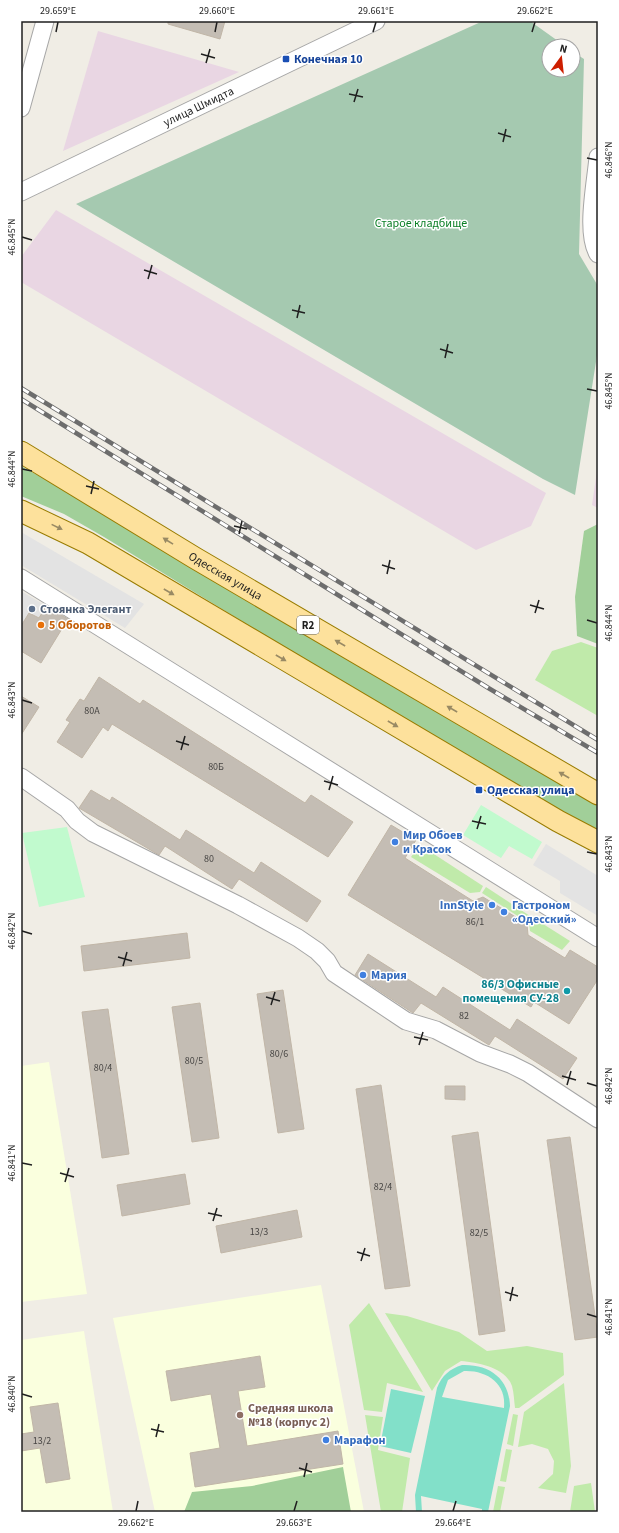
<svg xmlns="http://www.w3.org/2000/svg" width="619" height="1533" font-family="'Source Sans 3',sans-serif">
<rect width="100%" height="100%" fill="#f0ede5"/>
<g fill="#e9d6e3">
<path d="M 98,31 L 239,72 L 63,151 Z"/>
<path d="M 56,210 L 546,493 L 531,526 L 476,550 L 21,282 L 21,257 Z"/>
<path d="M 598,464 L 598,508 L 592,505 Z"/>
</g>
<g fill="#faffde">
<path d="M 49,1062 L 87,1294 L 21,1302 L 21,1066 Z"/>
<path d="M 321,1285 L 364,1512 L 155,1512 L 113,1318 Z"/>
<path d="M 84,1331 L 113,1512 L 21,1512 L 21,1340 Z"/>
</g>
<g fill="#c0eaaa">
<path d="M 581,642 L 598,648 L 598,716 L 535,680 L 552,651 Z"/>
<path d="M 420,845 L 483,886 L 480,892 L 470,893 L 411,857 Z"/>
<path d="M 486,887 L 530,916 L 527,922 L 482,893 Z"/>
<path d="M 532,917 L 570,941 L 562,950 L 530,931 L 529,922 Z"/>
<path d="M 369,1303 L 423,1392 L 387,1383 L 382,1412 L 364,1410 L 349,1325 Z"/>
<path d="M 385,1313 L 407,1316 L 459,1332 L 487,1351 L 527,1346 L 563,1353 L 564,1375 L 519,1408 L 515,1408 C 514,1401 514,1393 512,1386 C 505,1367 479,1363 461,1361 L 445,1371 L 432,1391 Z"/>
<path d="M 564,1383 L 571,1466 L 566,1493 L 538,1488 L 553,1474 L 554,1461 L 548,1449 L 532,1444 L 518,1447 L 524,1412 Z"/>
<path d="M 513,1414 L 518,1415 L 513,1446 L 507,1444 Z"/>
<path d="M 365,1415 L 383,1417 L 378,1450 L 410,1458 L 402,1512 L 381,1512 Z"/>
<path d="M 506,1449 L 512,1450 L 506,1482 L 500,1481 Z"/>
<path d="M 591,1483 L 595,1512 L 570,1512 L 574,1486 Z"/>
<path d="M 498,1486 L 505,1487 L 500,1512 L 493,1512 Z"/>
</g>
<g fill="#a1cf99">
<path d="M 21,466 L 211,572 L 386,681 L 598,806 L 598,836 L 468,759 L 104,537 L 64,514 L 21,496 Z"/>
<path d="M 598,524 L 598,644 L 577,636 L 575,597 L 584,531 Z"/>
<path d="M 343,1467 L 351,1512 L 184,1512 L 192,1492 L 252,1486 Z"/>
</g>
<path fill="#a5c9b0" d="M 483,21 L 530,21 L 565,46 L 549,46 L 549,70 L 573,70 L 573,52 L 584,59 L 579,254 L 598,286 L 598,349 L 575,495 L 543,479 L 76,204 Z"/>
<g fill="#c1face">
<path d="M 481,805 L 542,842 L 532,859 L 509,846 L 501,858 L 463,835 Z"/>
<path d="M 67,827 L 85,897 L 39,907 L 22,833 Z"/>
</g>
<g fill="#82e0c9" fill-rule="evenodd">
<path d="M 462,1365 C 489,1364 509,1378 510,1406 L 488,1512 L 482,1512 L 482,1509 L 421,1496 L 422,1512 L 416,1512 L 415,1495 L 437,1388 C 442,1375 450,1369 462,1365 ZM 464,1371 C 486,1370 507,1383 504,1408 L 442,1397 L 448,1380 Z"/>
<path d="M 391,1389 L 425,1396 L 411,1453 L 380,1446 Z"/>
</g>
<g fill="#e3e3e3">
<path d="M 21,532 L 144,604 L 125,628 L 21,565 Z"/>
<path d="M 21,591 L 46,606 L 39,618 L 29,613 L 21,626 Z"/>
<path d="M 546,844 L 598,876 L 598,916 L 560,893 L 560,881 L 533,865 Z"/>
</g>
<g fill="#c4bdb4" stroke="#c1b6a7">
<path d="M 168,21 L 225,21 L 220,39 L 168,24 Z"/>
<path d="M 46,606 L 68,619 L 41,663 L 21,651 L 21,626 L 29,613 L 39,618 Z"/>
<path d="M 99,677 L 140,704 L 143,700 L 305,803 L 311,795 L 353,822 L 328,857 L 112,724 L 108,731 L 103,727 L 82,758 L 57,742 L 70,722 L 66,720 L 80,699 L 84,701 Z"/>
<path d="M 21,696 L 39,707 L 21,735 Z"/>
<path d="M 91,790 L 110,801 L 112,797 L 180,840 L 186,830 L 254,873 L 261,862 L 321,901 L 307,922 L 239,879 L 232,889 L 165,846 L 159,855 L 79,808 Z"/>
<path d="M 391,825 L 416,840 L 405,858 L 473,901 L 483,897 L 527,924 L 528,935 L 565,958 L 570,950 L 598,967 L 598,979 L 569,1024 L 534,1002 L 531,1007 L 348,895 Z"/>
<path d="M 187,933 L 190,958 L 84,971 L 81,946 Z"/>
<path d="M 368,954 L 436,997 L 443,987 L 510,1030 L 517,1019 L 577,1058 L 563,1079 L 495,1036 L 489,1045 L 421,1003 L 413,1013 L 355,975 Z"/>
<path d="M 283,990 L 304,1129 L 278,1133 L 257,994 Z"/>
<path d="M 200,1003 L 219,1138 L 192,1142 L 172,1007 Z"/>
<path d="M 108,1009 L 129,1154 L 102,1158 L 82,1012 Z"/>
<path d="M 381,1085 L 410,1286 L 385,1289 L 356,1089 Z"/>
<path d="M 445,1086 L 465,1086 L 465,1100 L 445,1099 Z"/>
<path d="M 478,1132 L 505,1331 L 479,1335 L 452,1136 Z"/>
<path d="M 570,1137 L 598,1337 L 575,1340 L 547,1140 Z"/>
<path d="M 185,1174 L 190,1204 L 122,1216 L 117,1185 Z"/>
<path d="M 297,1210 L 302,1237 L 221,1253 L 216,1226 Z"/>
<path d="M 260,1356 L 265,1387 L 238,1391 L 247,1446 L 338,1431 L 343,1464 L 195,1487 L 190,1453 L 220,1448 L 211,1394 L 171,1401 L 166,1371 Z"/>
<path d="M 58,1403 L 70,1479 L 46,1483 L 40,1448 L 21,1451 L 21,1434 L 34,1432 L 30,1407 Z"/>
</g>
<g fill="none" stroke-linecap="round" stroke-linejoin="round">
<defs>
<g id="minor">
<path d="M 21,108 L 45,21"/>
<path d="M 598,157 C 596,182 585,233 598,254"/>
<path id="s1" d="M 21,192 L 376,21"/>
<path d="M 21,578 L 598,938"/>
<path d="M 21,777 L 67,809 L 77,821 L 93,833 L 238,905 L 298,938 L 317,951 L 327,961 L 334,973 L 406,1021 L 436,1030 L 480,1053 L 510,1064 L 528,1073 L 598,1119"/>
</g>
<g id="major">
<path id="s2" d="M 21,452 L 195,558 L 598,794"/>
<path d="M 21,511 L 88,543 L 558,821 L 598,842"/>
</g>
</defs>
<use href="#minor" stroke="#a6a6a6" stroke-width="19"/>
<use href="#major" stroke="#997c00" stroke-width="23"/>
<use href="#minor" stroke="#fff" stroke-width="17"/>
<use href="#major" stroke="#fde19c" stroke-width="21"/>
<defs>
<g id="rail">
<path d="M 21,388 L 598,740"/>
<path d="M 21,399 L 490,689 L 598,753"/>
</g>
</defs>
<use href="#rail" stroke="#6d6d6d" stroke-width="4.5"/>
<use href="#rail" stroke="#fff" stroke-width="3" stroke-dasharray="9" stroke-linecap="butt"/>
</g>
<defs><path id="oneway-solid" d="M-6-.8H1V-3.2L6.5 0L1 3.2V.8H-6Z"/></defs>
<g fill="#998a64">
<use href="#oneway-solid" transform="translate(57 527) rotate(26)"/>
<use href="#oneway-solid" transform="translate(168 541) rotate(-148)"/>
<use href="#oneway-solid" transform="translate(169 592) rotate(30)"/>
<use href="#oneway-solid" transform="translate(340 643) rotate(-150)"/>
<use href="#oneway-solid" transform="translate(281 658) rotate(30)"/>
<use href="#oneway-solid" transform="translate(452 709) rotate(-150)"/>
<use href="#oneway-solid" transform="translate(393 724) rotate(30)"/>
<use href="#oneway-solid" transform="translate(564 775) rotate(-150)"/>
</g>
<path fill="none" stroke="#1f1f1f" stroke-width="1.5" d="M 56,32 L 58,22M 215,32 L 217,22M 373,32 L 376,22M 532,32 L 535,22M 201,54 L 215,58M 206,63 L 210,49M 349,94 L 363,97M 354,102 L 358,89M 498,133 L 511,137M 503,142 L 506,129M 587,158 L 597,160M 22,237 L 32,240M 144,270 L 157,274M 148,279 L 152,265M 292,310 L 305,313M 297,318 L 300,305M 440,349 L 453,353M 445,358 L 448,344M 587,389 L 597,391M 22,469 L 32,471M 86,486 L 99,489M 91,494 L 94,481M 234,526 L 247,529M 239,534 L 242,521M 382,565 L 395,569M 387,574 L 390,560M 530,605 L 544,609M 535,613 L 539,600M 587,620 L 597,623M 22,700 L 32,703M 176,741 L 189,745M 181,750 L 185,736M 324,781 L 338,785M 329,790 L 333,776M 472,821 L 486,824M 477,829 L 481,816M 587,852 L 597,854M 22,931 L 32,934M 118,957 L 132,961M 123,966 L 127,952M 266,997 L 280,1001M 271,1005 L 275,992M 414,1037 L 428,1040M 419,1045 L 423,1032M 562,1076 L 576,1080M 587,1083 L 597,1086M 567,1085 L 571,1071M 22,1163 L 32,1165M 60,1173 L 74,1177M 65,1182 L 69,1168M 208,1213 L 222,1216M 213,1221 L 217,1208M 357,1252 L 370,1256M 361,1261 L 365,1248M 505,1292 L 518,1296M 510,1301 L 513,1287M 587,1314 L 597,1317M 22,1394 L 32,1397M 151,1429 L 164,1432M 156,1437 L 159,1424M 299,1468 L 312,1472M 304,1477 L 307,1463M 136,1511 L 138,1501M 294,1511 L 297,1501M 453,1511 L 456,1501"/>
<g fill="#1a4fb4" stroke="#fff" stroke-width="1.5">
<rect x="282" y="55" width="8" height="8" rx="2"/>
<rect x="475" y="786" width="8" height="8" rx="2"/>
</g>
<circle fill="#5c6f8a" stroke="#fff" stroke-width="1.5" cx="32" cy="609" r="4"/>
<circle fill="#e8710a" stroke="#fff" stroke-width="1.5" cx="41" cy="625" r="4"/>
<g fill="#3f7fe0" stroke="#fff" stroke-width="1.5">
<circle cx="395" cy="842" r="4"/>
<circle cx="492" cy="905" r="4"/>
<circle cx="504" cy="912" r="4"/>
<circle cx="363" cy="975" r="4"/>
<circle cx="326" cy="1440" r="4"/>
</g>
<circle fill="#0f9aa8" stroke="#fff" stroke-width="1.5" cx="567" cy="991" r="4"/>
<circle fill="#8d6e63" stroke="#fff" stroke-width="1.5" cx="240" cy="1415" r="4"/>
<g text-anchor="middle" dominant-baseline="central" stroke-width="3" stroke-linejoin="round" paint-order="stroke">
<g font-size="10" fill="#484644">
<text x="92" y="711">80А</text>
<text x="216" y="767">80Б</text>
<text x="209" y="859">80</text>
<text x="475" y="922">86/1</text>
<text x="464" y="1016">82</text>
<text x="279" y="1054">80/6</text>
<text x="194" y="1061">80/5</text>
<text x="103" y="1068">80/4</text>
<text x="383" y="1187">82/4</text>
<text x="259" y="1232">13/3</text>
<text x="479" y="1233">82/5</text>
<text x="42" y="1441">13/2</text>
</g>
<rect fill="#fff" stroke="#626262" stroke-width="1" x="297" y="616" width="22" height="18" rx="3"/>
<g font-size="11" font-weight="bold" fill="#1f1f1f">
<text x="308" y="625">R2</text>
</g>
<g font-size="12" font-weight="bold" fill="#164399" stroke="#fff" text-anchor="start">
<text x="294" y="59">Конечная 10</text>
<text x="487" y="790">Одесская улица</text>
</g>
<g font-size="12" fill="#1f1f1f" stroke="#fff">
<text stroke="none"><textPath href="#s1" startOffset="197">улица Шмидта</textPath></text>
<text stroke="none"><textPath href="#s2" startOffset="239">Одесская улица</textPath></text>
</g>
<g font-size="12" fill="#0a7f25" stroke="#fff">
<text x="421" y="223">Старое кладбище</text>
</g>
<g font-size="12" font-weight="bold" fill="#4e5e75" stroke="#fff" text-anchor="start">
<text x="40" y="609">Стоянка Элегант</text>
</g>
<g font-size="12" font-weight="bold" fill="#c56008" stroke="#fff" text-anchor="start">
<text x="49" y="625">5 Оборотов</text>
</g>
<g font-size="12" font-weight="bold" fill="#366cbe" stroke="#fff" text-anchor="start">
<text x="403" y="835">Мир Обоев<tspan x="403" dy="14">и Красок</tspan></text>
<text x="484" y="905" text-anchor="end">InnStyle</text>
<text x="512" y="905">Гастроном<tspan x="512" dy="14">«Одесский»</tspan></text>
<text x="371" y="975">Мария</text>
<text x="334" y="1440">Марафон</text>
</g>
<g font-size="12" font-weight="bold" fill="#0d838f" stroke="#fff" text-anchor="end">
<text x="559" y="984">86/3 Офисные<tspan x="559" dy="14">помещения СУ-28</tspan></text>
</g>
<g font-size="12" font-weight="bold" fill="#785e54" stroke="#fff" text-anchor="start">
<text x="248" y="1408">Средняя школа<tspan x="248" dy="14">№18 (корпус 2)</tspan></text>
</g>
</g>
<rect width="619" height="1533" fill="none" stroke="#ffffff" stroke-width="44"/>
<g transform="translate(561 58) rotate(15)"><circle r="19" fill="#ffffff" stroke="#a5a5a5"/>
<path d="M0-3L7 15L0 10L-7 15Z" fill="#cd1e00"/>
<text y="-6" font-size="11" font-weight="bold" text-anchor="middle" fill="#1f1f1f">N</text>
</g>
<rect x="22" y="22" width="575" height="1489" fill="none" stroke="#1f1f1f" stroke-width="1.5"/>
<g font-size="10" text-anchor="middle" fill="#1f1f1f">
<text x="58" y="14">29.659°E</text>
<text x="217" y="14">29.660°E</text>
<text x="376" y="14">29.661°E</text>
<text x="535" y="14">29.662°E</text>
<text transform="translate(608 160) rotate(-90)" y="4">46.846°N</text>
<text transform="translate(11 237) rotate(-90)" y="4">46.845°N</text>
<text transform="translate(608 391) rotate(-90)" y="4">46.845°N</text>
<text transform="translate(11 469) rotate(-90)" y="4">46.844°N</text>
<text transform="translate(608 623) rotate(-90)" y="4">46.844°N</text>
<text transform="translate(11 700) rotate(-90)" y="4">46.843°N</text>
<text transform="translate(608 854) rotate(-90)" y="4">46.843°N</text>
<text transform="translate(11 931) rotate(-90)" y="4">46.842°N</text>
<text transform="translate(608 1086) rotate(-90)" y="4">46.842°N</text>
<text transform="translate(11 1163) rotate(-90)" y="4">46.841°N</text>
<text transform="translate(608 1317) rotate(-90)" y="4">46.841°N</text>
<text transform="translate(11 1394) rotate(-90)" y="4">46.840°N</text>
<text x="136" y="1526">29.662°E</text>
<text x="294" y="1526">29.663°E</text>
<text x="453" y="1526">29.664°E</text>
</g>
</svg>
